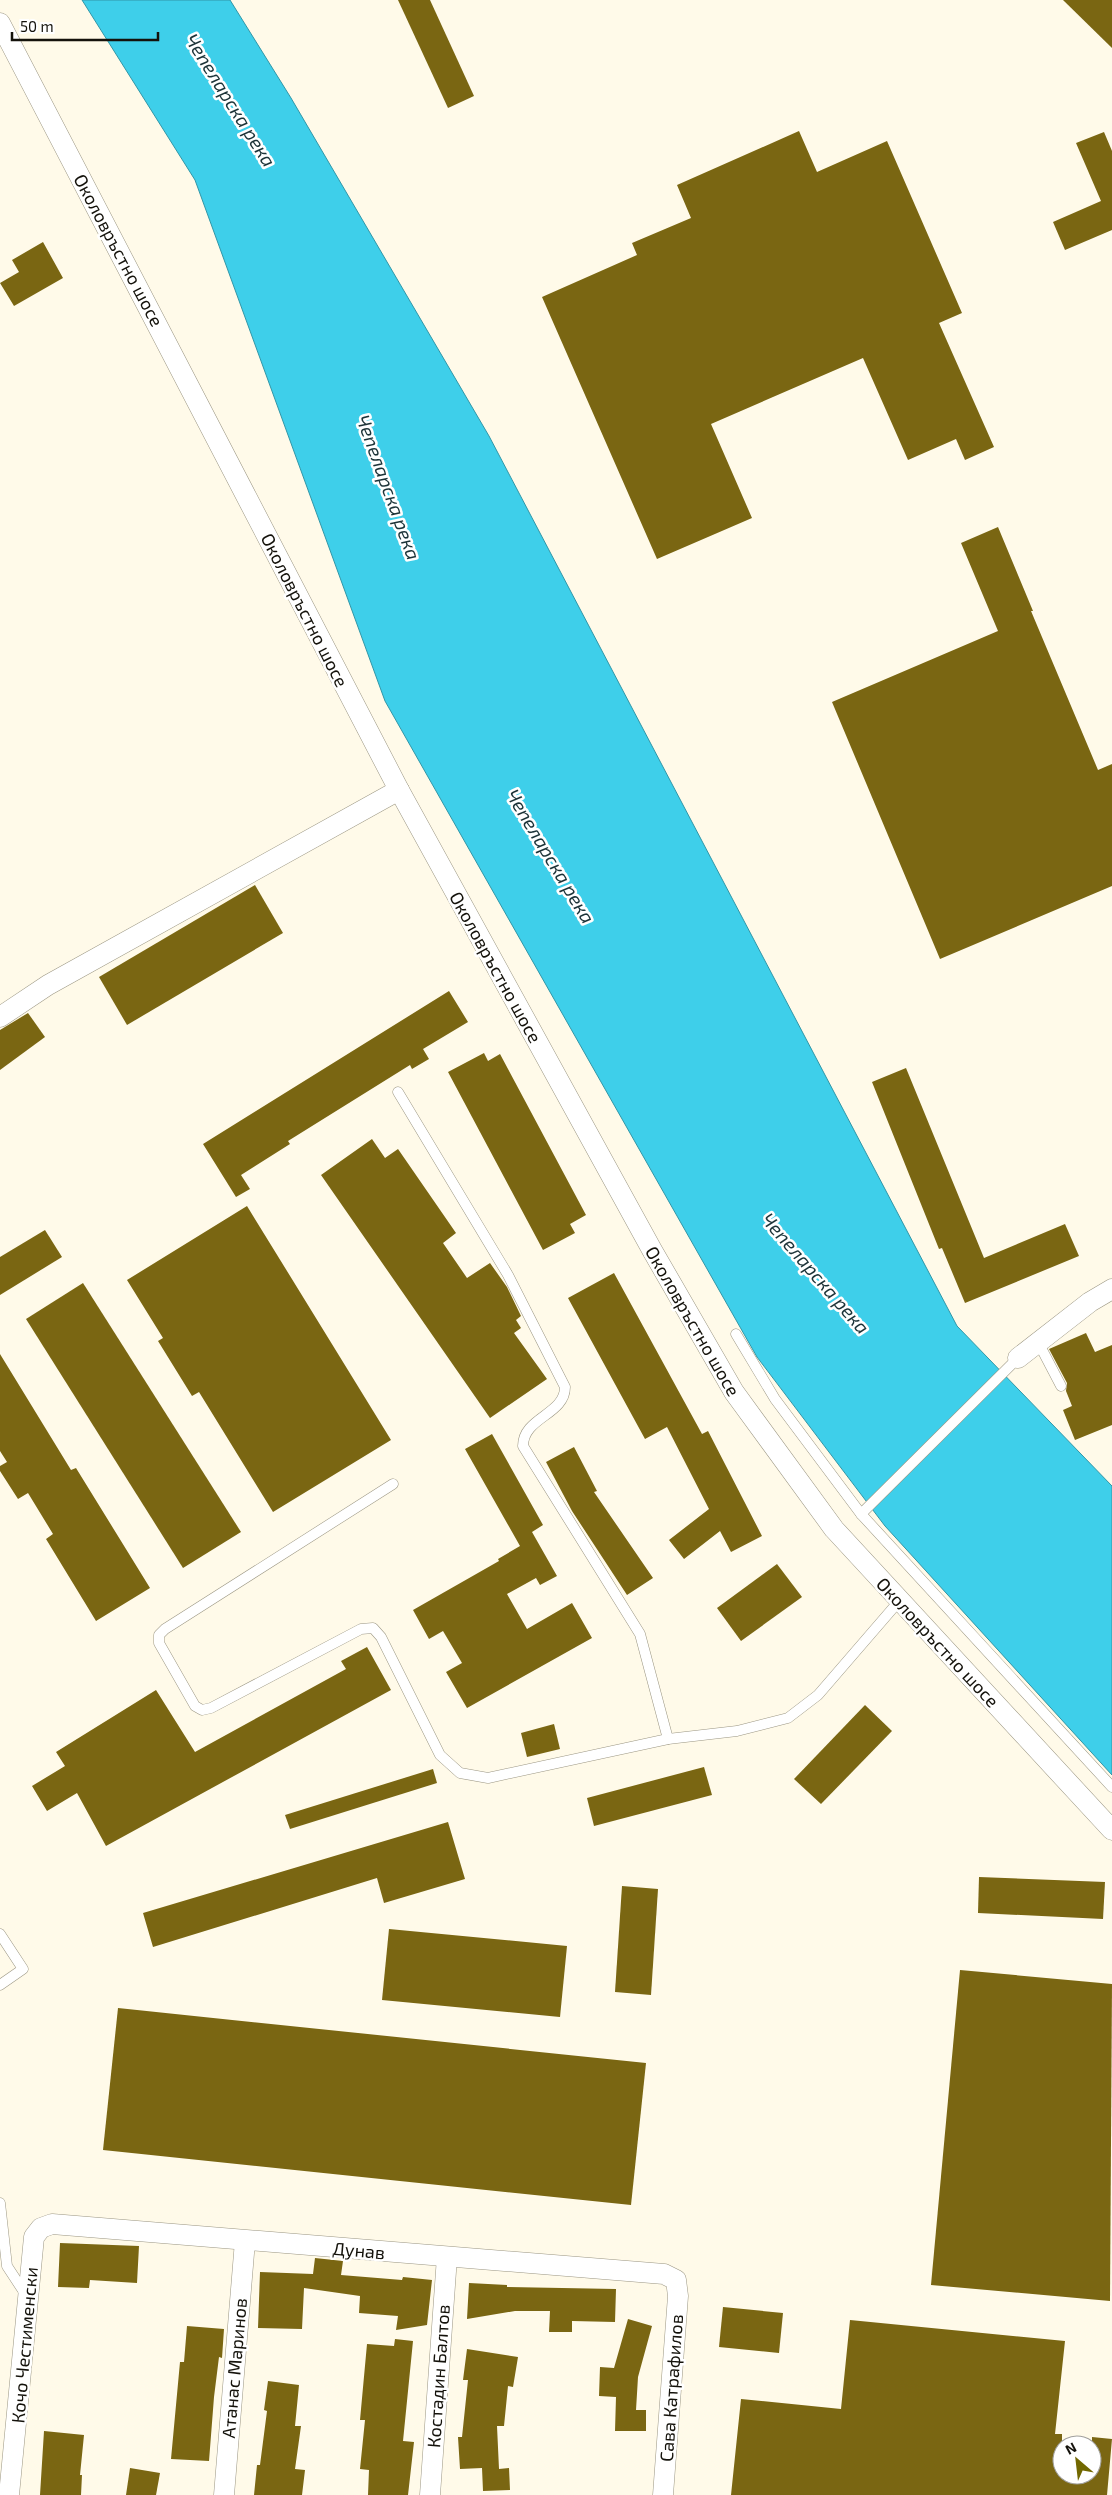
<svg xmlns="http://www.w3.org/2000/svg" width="1112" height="2495" font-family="'Exo 2',sans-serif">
<rect width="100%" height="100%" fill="#fffae9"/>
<path fill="#3ecfea" stroke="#3196a7" d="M 82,0 L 230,0 L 291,98 L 489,436 L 957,1326 L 1112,1486 L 1112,1775 L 885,1526 L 757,1357 L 385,701 L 195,180 Z"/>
<g fill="#7a6612">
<path d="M 398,0 L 430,0 L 474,96 L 448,108 Z"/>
<path d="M 1063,0 L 1112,0 L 1112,48 Z"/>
<path d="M 799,131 L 817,172 L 887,141 L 962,313 L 939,323 L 994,447 L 965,460 L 956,439 L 908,460 L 863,358 L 711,424 L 752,518 L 657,559 L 542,297 L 637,255 L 632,243 L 691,218 L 677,185 Z"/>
<path d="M 1104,132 L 1112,151 L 1112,230 L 1065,250 L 1053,222 L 1101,201 L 1076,143 Z"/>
<path d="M 43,242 L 63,278 L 14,306 L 0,283 L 19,272 L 12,260 Z"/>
<path d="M 998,527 L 1033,611 L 1031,611 L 1098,770 L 1112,764 L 1112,886 L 940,959 L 832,702 L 998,631 L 961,543 Z"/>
<path d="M 255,885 L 283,933 L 127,1025 L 99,977 Z"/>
<path d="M 449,991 L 468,1022 L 423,1049 L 429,1059 L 412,1069 L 410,1065 L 288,1141 L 290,1144 L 241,1175 L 250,1189 L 236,1197 L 203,1144 Z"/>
<path d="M 28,1013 L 45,1037 L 0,1070 L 0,1030 Z"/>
<path d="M 484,1053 L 488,1061 L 500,1054 L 586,1215 L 570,1224 L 575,1233 L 543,1250 L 448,1072 Z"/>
<path d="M 906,1068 L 984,1258 L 1065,1224 L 1079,1256 L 965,1303 L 942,1248 L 939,1249 L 872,1082 Z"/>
<path d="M 372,1139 L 385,1158 L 398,1149 L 456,1233 L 443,1243 L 467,1278 L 490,1263 L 507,1287 L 521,1316 L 516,1320 L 521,1328 L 514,1333 L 547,1379 L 490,1418 L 321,1175 Z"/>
<path d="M 247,1206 L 391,1440 L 273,1512 L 199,1392 L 192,1396 L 158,1341 L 163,1338 L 127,1280 Z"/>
<path d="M 45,1230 L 62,1257 L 0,1295 L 0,1257 Z"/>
<path d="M 614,1273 L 702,1434 L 708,1431 L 762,1536 L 731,1552 L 720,1531 L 684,1559 L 669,1540 L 709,1509 L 667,1427 L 645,1439 L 568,1298 Z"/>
<path d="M 83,1283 L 241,1532 L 183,1568 L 26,1319 Z"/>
<path d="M 1086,1333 L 1095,1352 L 1112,1345 L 1112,1425 L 1075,1440 L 1063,1410 L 1072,1406 L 1066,1391 L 1067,1383 L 1049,1349 Z"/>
<path d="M 0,1354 L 71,1470 L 76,1468 L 150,1588 L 96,1621 L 46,1539 L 53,1534 L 28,1493 L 18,1499 L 0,1471 L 0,1466 L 7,1462 L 0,1451 Z"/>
<path d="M 492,1434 L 543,1525 L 532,1532 L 557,1576 L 540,1585 L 536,1578 L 507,1594 L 527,1629 L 572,1603 L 592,1638 L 467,1708 L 446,1672 L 462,1663 L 443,1631 L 429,1639 L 413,1610 L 499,1561 L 498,1559 L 520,1546 L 465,1449 Z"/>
<path d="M 574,1447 L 597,1491 L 594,1492 L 653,1578 L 627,1595 L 572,1511 L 546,1462 Z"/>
<path d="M 777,1564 L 802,1597 L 741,1641 L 717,1608 Z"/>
<path d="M 367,1647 L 391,1690 L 106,1846 L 77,1793 L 47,1811 L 32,1786 L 65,1766 L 56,1752 L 156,1690 L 195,1752 L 346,1669 L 341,1661 Z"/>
<path d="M 865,1705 L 892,1731 L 821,1804 L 794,1779 Z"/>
<path d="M 554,1724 L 560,1749 L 527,1757 L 521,1733 Z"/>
<path d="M 704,1767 L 712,1795 L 594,1826 L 587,1798 Z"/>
<path d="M 433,1769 L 437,1783 L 290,1829 L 285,1815 Z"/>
<path d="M 448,1822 L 465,1879 L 384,1903 L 377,1878 L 153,1947 L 143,1913 Z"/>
<path d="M 979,1877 L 1105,1882 L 1103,1919 L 978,1913 Z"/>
<path d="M 622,1886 L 658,1889 L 651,1995 L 615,1992 Z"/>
<path d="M 389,1929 L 567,1946 L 560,2017 L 382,2000 Z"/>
<path d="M 960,1970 L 1112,1984 L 1110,2301 L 931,2285 Z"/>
<path d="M 118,2008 L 646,2063 L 631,2205 L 103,2150 Z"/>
<path d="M 60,2243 L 139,2246 L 137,2283 L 90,2280 L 89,2288 L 58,2287 Z"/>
<path d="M 315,2258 L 343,2261 L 341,2275 L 402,2280 L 403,2277 L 432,2280 L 427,2325 L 396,2330 L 398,2316 L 359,2313 L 360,2296 L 304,2288 L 302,2329 L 258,2328 L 260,2272 L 313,2274 Z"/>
<path d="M 469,2283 L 507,2285 L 507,2287 L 616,2289 L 615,2322 L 572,2321 L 572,2332 L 549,2332 L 550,2311 L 515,2311 L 467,2319 Z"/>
<path d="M 723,2307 L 783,2313 L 779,2353 L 719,2347 Z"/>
<path d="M 628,2319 L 652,2326 L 638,2377 L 636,2410 L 646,2410 L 646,2431 L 615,2431 L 616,2397 L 599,2396 L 600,2367 L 614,2368 Z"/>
<path d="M 850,2320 L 1065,2341 L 1055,2434 L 1062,2434 L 1062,2475 L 1092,2475 L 1092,2437 L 1112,2439 L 1107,2495 L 731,2495 L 741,2399 L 841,2409 Z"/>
<path d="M 187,2326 L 224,2329 L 222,2358 L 219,2357 L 214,2397 L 209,2461 L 171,2459 L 180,2362 L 184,2362 Z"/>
<path d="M 395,2339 L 413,2341 L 403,2441 L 414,2442 L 408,2495 L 368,2495 L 369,2470 L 360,2469 L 365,2420 L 360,2420 L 367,2344 L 394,2346 Z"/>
<path d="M 467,2349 L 518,2357 L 513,2387 L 508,2386 L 504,2426 L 497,2426 L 499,2469 L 509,2468 L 510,2490 L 483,2491 L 482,2468 L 460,2469 L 458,2437 L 462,2437 L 468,2380 L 463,2380 Z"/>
<path d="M 268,2381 L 299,2385 L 295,2426 L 301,2426 L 295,2469 L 305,2470 L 302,2495 L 254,2495 L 257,2465 L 260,2465 L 267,2411 L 264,2410 Z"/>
<path d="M 44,2431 L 84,2435 L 80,2475 L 82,2475 L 81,2495 L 40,2495 Z"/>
<path d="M 130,2468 L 160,2473 L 156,2495 L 126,2495 Z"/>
</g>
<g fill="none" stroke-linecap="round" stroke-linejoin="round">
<defs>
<g id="lane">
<path d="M 398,1092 L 508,1275 L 565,1387 C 565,1415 523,1417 523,1446 L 640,1634 L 668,1739"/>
<path d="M 736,1334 L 775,1399 L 861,1514 L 1112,1787"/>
<path d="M 1038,1342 L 1061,1386"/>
<path d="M 393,1484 L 165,1629 L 159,1635 L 159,1643 L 195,1706 L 202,1710 L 211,1708 L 361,1629 L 373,1628 L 381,1637 L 440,1755 L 460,1773 L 488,1778 L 668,1739 L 737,1731 L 788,1718 L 818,1695 L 900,1600"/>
<path d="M 861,1514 L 1018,1358"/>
<path d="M 0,1934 L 23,1969 L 0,1985"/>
<path d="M 0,2203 L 7,2266 L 26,2295"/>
</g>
<g id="street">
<path d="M 0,23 L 399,790 L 652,1250 L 734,1392 L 834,1529 L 1112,1830"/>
<path d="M 0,1017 L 48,985 L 399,790"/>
<path d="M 1018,1358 L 1090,1302 L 1112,1289"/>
<path d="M 9,2495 L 34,2237 L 41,2228 L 52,2224 L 664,2274 L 676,2280 L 678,2296 L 663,2495"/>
<path d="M 224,2495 L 245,2241"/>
<path d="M 430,2495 L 447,2257"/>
</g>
</defs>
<use href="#lane" stroke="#9b9683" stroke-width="11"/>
<use href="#street" stroke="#9b9683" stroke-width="21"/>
<use href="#lane" stroke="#fff" stroke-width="10"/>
<use href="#street" stroke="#fff" stroke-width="20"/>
</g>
<g text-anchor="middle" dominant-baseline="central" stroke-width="5" stroke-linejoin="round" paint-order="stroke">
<g font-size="18" fill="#14120b" stroke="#fff">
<text transform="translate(119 250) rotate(62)">Околовръстно шосе</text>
<text transform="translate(305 610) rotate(63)">Околовръстно шосе</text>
<text transform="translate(496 967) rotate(61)">Околовръстно шосе</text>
<text transform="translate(693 1321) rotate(60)">Околовръстно шосе</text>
<text transform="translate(938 1642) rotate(47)">Околовръстно шосе</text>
<text transform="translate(359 2250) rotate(5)">Дунав</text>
<text transform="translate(24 2345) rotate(-85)">Кочо Честименски</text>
<text transform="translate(234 2368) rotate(-85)">Атанас Маринов</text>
<text transform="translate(438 2376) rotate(-86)">Костадин Балтов</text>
<text transform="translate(671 2388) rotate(-86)">Сава Катрафилов</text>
</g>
<g font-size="19" font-style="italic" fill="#1c3338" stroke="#fff">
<text transform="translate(231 100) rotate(58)">Чепеларска река</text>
<text transform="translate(389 487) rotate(70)">Чепеларска река</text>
<text transform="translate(551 856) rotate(59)">Чепеларска река</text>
<text transform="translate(816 1273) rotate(49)">Чепеларска река</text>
</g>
</g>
<g transform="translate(1077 2460) rotate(332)"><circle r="24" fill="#ffffff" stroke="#a1a09d"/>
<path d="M0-4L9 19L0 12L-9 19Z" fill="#726800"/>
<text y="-8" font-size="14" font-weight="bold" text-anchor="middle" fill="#14120b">N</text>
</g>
<path d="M12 32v8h146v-8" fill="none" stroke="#14120b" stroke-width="2.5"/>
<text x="20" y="32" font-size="15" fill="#14120b" stroke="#ffffff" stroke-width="4" paint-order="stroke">50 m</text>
</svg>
